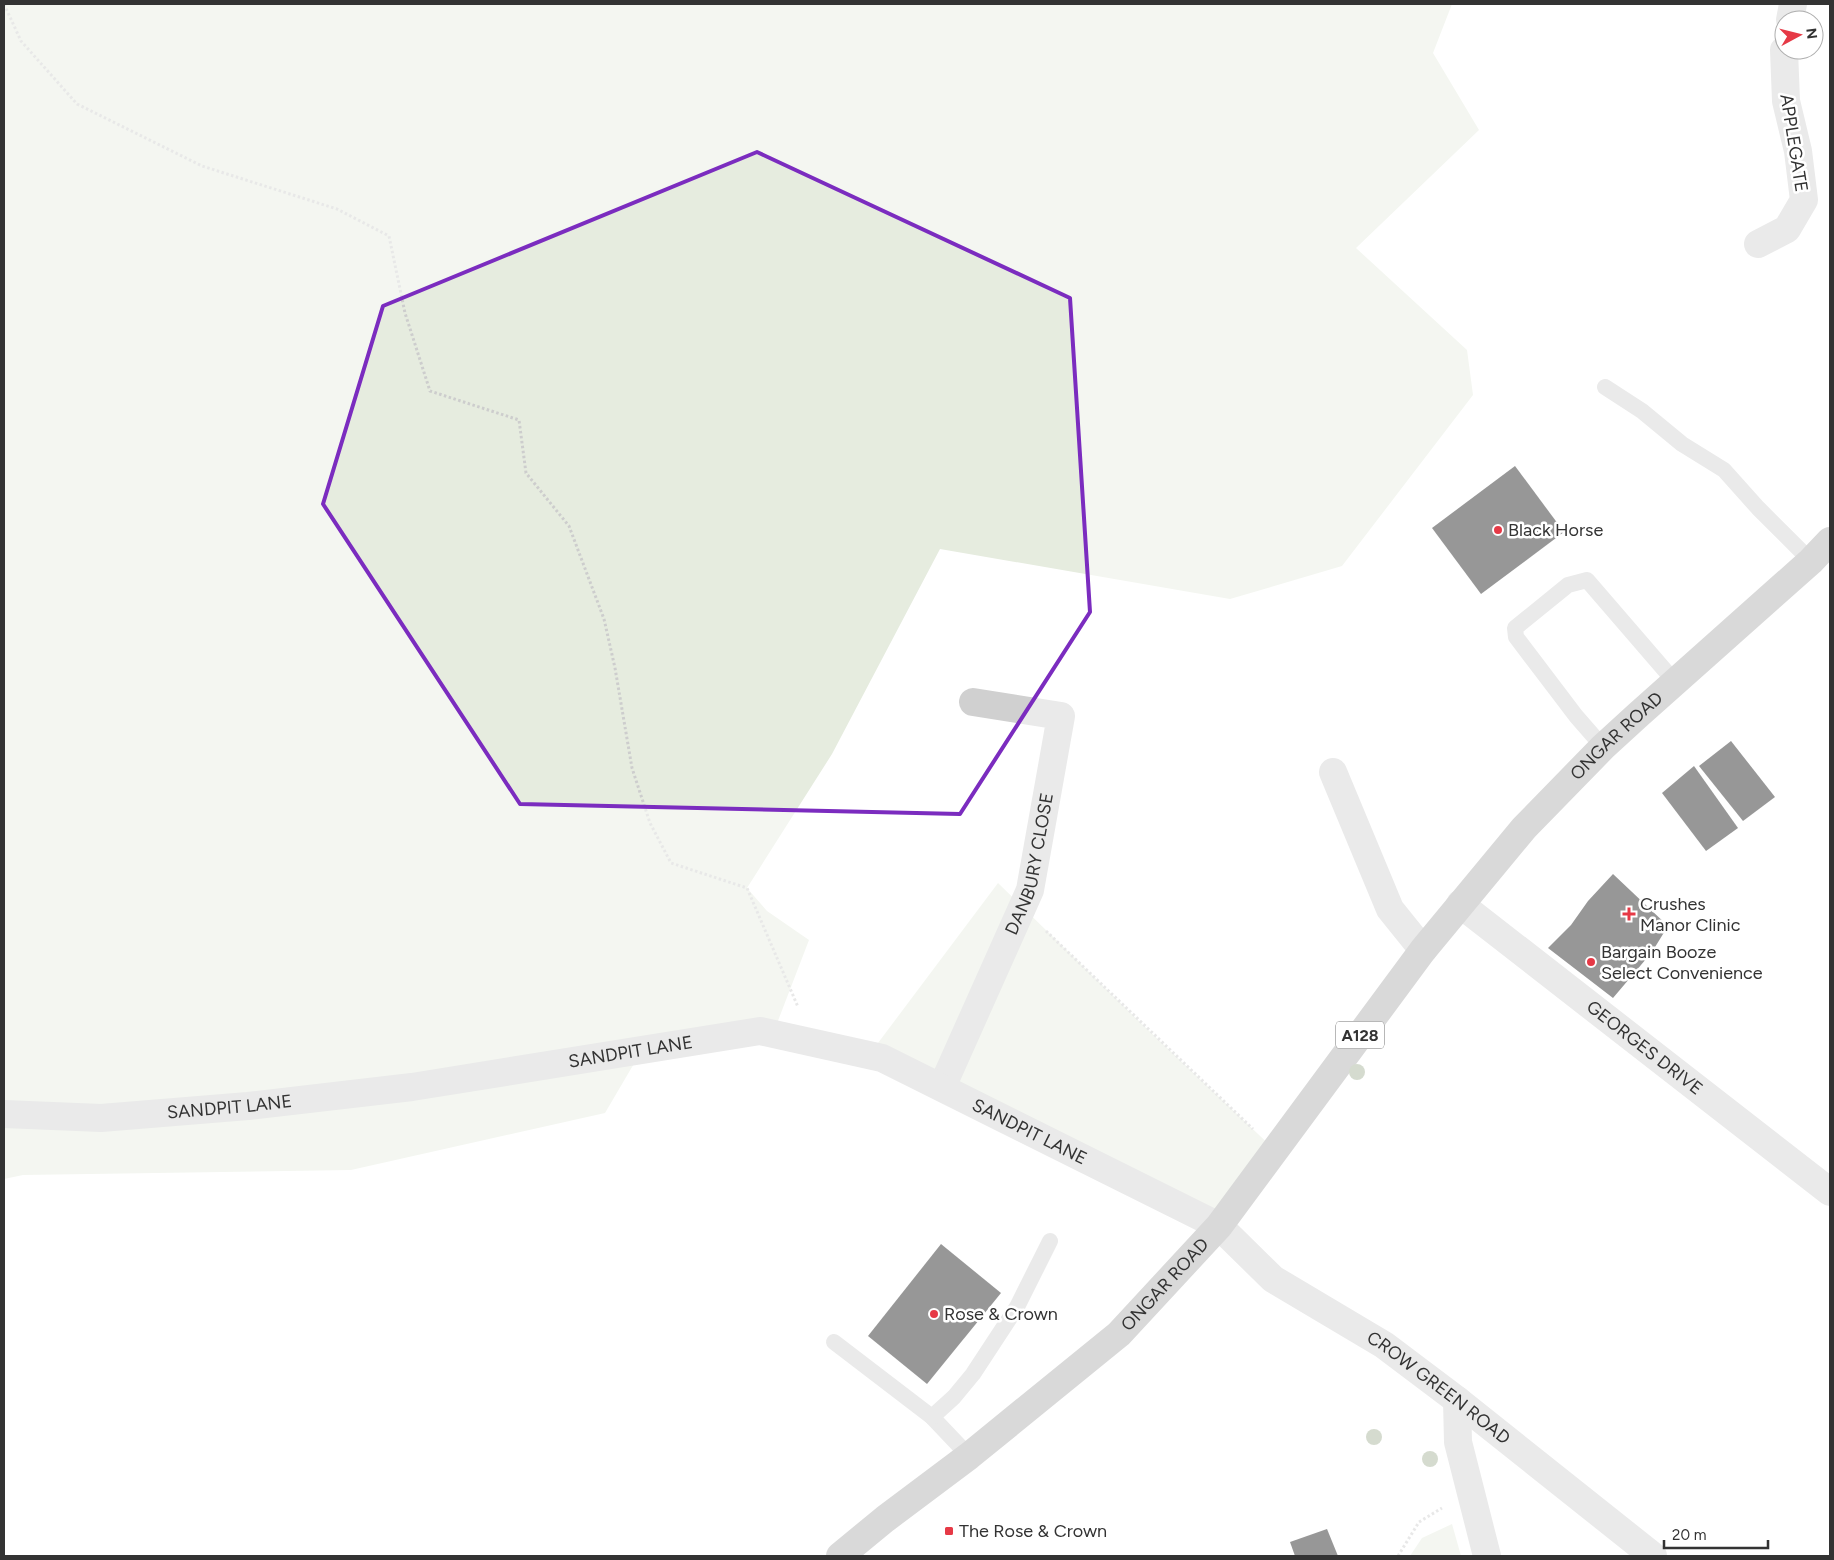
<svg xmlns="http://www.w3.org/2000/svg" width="1834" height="1560" font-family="Figtree,sans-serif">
<rect width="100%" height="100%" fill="#fff"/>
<g fill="#e6ecdf">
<path d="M 4,4 L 1452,4 L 1433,53 L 1479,130 L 1356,248 L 1467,350 L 1473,395 L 1342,566 L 1230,599 L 940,549 L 832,754 L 747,888 L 767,911 L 809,940 L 776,1026 L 642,1050 L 605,1113 L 351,1170 L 23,1175 L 4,1179 Z"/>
<path d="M 998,883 L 1145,1027 L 1275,1150 L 1219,1226 L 869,1055 Z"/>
<path d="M 1452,1524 L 1461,1556 L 1410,1556 L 1422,1538 Z"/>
</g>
<g fill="#1a1a1a">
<path d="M 1515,466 L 1564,532 L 1481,594 L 1432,528 Z"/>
<path d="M 1731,741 L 1775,797 L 1743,821 L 1699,766 Z"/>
<path d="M 1694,766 L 1738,828 L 1706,851 L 1662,793 Z"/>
<path d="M 1613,874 L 1668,926 L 1652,952 L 1613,998 L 1548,948 L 1571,925 L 1588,901 Z"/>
<path d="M 941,1244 L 1001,1293 L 927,1384 L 868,1336 Z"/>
<path d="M 1327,1529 L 1338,1556 L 1295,1556 L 1290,1542 Z"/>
</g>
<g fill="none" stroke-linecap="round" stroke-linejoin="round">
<g stroke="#cdcdcd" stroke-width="3" stroke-dasharray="2.5 2.5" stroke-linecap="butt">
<path d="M 4,4 L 21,41 L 77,104 L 202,166 L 337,209 L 389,236 L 405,313 L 430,391 L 519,420 L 526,473 L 569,526 L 604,619 L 615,668 L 632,768 L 650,823 L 671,863 L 747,888 L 798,1007"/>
<path d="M 1046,931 L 1253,1129"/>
<path d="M 1398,1556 L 1419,1522 L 1442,1508"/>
</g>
<g stroke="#d0d0d0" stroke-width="16">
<path d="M 1605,387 L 1642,411 L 1682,444 L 1724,470 L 1758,508 L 1811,561"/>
<path d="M 1603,747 L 1576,716 L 1516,637 L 1515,628 L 1568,585 L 1587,580 L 1675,682"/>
<path d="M 834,1342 L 932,1417 L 969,1456"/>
<path d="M 932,1417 L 954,1397 L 973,1374 L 1017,1307 L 1050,1241"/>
</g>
<g stroke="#d0d0d0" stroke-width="28">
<path d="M 1790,20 L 1793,4"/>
<path d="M 1758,244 L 1787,229 L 1804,200 L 1798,151 L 1786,101 L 1784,50"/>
<path d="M 1333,772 L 1390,909 L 1423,950"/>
<path id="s1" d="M 1460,904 L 1830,1192"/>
<path id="s2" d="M 942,1087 L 1030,890 L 1061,716 L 973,702"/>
<path id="s3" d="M 1219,1226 L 1273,1279 L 1384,1345 L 1457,1400 L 1653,1556"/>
<path d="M 1457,1400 L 1458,1442 L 1487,1556"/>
</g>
<path stroke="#d0d0d0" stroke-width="28" id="s4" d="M 4,1114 L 101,1118 L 248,1106 L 412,1087 L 760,1031 L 882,1058 L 1219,1226"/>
<path stroke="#ababab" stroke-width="28" id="s5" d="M 840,1556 L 885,1519 L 969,1456 L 1119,1334 L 1219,1226 L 1423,950 L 1524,828 L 1603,747 L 1638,715 L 1811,561 L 1830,541"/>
</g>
<g fill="#a2b095">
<circle cx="1357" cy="1072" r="8"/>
<circle cx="1374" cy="1437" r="8"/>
<circle cx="1430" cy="1459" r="8"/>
</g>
<path d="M0 0H1834V1560H0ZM 757,152 L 1070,298 L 1090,612 L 960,814 L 520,804 L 323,504 L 383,306 Z" fill="#fff" fill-opacity=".55" fill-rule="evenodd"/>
<path fill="none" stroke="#7b2cbf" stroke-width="4" stroke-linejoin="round" d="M 757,152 L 1070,298 L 1090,612 L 960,814 L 520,804 L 323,504 L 383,306 Z"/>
<g fill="#e63946" stroke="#fff" stroke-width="2">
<circle cx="1498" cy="530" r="5"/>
<path d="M1626.5 906.5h5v5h5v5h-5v5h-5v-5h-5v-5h5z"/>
<circle cx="1591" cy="962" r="5"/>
<circle cx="934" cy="1314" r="5"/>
<rect x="944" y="1526" width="10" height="10" rx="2.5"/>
</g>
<g text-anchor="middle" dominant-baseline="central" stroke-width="5" stroke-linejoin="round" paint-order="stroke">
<rect fill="#fff" stroke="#707070" stroke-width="1" x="1336" y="1021.5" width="48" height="27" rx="4"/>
<g font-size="16" font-weight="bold" fill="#333">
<text x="1360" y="1035">A128</text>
</g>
<g font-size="18" fill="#333" stroke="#fff">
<text transform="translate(1794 143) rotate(81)">APPLEGATE</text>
<text stroke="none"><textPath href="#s5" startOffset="1136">ONGAR ROAD</textPath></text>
<text stroke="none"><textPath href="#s2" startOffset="241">DANBURY CLOSE</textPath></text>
<text stroke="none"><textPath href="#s1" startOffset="234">GEORGES DRIVE</textPath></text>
<text stroke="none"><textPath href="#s4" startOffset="631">SANDPIT LANE</textPath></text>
<text stroke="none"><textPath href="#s4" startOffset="226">SANDPIT LANE</textPath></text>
<text stroke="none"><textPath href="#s4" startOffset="1052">SANDPIT LANE</textPath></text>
<text stroke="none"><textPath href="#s5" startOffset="424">ONGAR ROAD</textPath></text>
<text stroke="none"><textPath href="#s3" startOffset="274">CROW GREEN ROAD</textPath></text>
</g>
<g font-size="18" fill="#333" stroke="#fff" text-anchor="start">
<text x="1508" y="530">Black Horse</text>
<text x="1640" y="904">Crushes<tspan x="1640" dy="21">Manor Clinic</tspan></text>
<text x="1601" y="952">Bargain Booze<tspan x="1601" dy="21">Select Convenience</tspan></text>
<text x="944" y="1314">Rose &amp; Crown</text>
<text x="959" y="1531">The Rose &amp; Crown</text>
</g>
</g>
<rect width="1834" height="1560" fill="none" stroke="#333333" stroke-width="10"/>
<g transform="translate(1799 35) rotate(83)"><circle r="24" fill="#ffffff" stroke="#adadad"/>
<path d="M0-4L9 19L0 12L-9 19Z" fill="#e63946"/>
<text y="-8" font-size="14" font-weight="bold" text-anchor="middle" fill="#333333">N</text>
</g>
<path d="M1664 1540v8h104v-8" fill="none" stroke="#333333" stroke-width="2.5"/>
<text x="1672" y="1540" font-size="15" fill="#333333" stroke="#ffffff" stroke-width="4" paint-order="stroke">20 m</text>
</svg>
